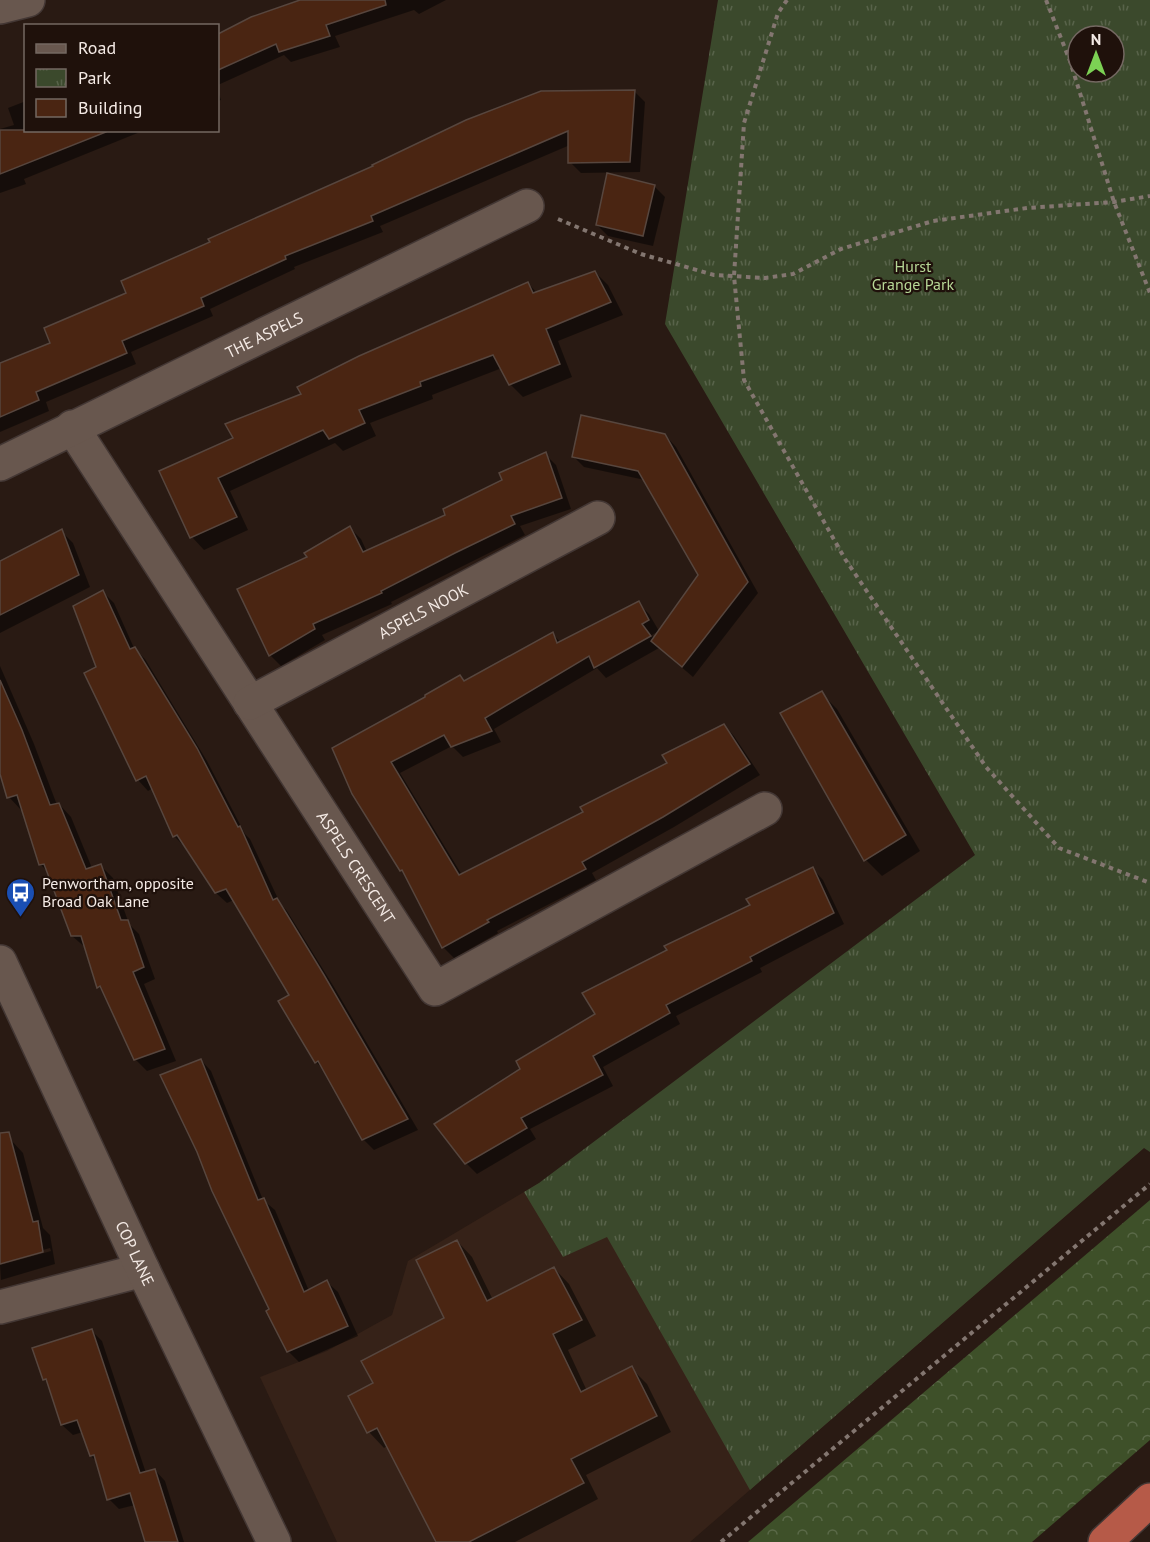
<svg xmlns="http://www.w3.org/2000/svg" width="1150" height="1542" font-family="'PT Sans',sans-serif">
<defs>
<pattern id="forest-crowns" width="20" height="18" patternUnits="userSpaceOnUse" patternTransform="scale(1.5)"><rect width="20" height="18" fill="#3e5029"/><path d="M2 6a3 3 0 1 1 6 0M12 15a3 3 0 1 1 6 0" fill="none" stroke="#5a6948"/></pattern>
<pattern id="park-tufts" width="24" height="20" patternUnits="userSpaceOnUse" patternTransform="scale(1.5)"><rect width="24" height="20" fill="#3b492c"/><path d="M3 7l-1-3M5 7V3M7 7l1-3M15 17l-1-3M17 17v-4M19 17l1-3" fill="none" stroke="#58634a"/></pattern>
</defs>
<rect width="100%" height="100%" fill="#291a13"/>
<path fill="#362218" d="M 1144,1148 L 690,1542 L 337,1542 L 260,1377 L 327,1351 L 392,1315 L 408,1261 L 539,1183 Z"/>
<path fill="url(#forest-crowns)" d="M 1150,1200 L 1150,1440 L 1032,1542 L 748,1542 Z"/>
<path fill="url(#park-tufts)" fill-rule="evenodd" d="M 718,0 L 1150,0 L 1150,1152 L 1144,1148 L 750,1490 L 607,1237 L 563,1257 L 524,1192 L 539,1183 L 975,855 L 665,324 ZM 1078,36 L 1114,36 L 1114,72 L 1078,72 Z"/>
<g fill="#0007" fill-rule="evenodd">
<path d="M 304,0 L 446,0 L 419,14 L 414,10 L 335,36 L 340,47 L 291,62 L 284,55 L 218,85 L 218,36 L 254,17 Z"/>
<path d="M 218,91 L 221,100 L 218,101 Z"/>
<path d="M 634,91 L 645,102 L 640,172 L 581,173 L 570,162 L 570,145 L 380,226 L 383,232 L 294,267 L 295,269 L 210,309 L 213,316 L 131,352 L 136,364 L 46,402 L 49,411 L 0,432 L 0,365 Z"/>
<path d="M 26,101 L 26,130 L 145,130 L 24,179 L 26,184 L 0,193 L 0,129 L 14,125 L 8,108 Z"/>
<path d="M 654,186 L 665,197 L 653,246 L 608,236 L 597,225 Z"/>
<path d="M 595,272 L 608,285 L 623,315 L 558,341 L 572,377 L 523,397 L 510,384 L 502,368 L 432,395 L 433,399 L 370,423 L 376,436 L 343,451 L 335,443 L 230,491 L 248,530 L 204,550 L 192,537 L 161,472 L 235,439 L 303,394 L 528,283 L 537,293 Z"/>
<path d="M 665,435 L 676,447 L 758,593 L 693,677 L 659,648 L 606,678 L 597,668 L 494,729 L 501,742 L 463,757 L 452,746 L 400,773 L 462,875 L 585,812 L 669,764 L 724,725 L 734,736 L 760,775 L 674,827 L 592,873 L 596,880 L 497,931 L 498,933 L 454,958 L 443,947 L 407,876 L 402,870 L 354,793 L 427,697 L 460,677 L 465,682 L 553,634 L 561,643 L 638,603 L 649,614 L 659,631 L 652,635 L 654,639 L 699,575 L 645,480 L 584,467 L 573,456 Z"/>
<path d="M 545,454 L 556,465 L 571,509 L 520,526 L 525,535 L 391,602 L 392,604 L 322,635 L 325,640 L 281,666 L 270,655 L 309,558 L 350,528 L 361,539 L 367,552 L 447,516 Z"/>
<path d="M 61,531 L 73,543 L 90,587 L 0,633 L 0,561 Z"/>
<path d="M 103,592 L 114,603 L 134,648 L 145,659 L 207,761 L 245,834 L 250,839 L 280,903 L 287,911 L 334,987 L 418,1130 L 374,1150 L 363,1139 L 325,1071 L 316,1062 L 291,995 L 234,900 L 227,903 L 216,893 L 185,847 L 174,836 L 153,788 L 148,791 L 138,780 L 98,667 Z"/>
<path d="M 0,666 L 34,744 L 57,805 L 59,804 L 71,817 L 92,868 L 101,866 L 113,878 L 129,924 L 139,934 L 155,979 L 144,984 L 176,1061 L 147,1071 L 135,1059 L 106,994 L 99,987 L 86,948 L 72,936 L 48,872 L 40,864 L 23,809 L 21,810 L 9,797 L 0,769 Z"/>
<path d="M 821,693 L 837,709 L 920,851 L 882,876 L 866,860 L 782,713 Z"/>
<path d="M 813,869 L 823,880 L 844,924 L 760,968 L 762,972 L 676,1016 L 680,1024 L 603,1067 L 613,1086 L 530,1129 L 536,1139 L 477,1174 L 466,1163 L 436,1124 L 522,1070 L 597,1014 L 752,906 Z"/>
<path d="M 201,1060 L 211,1071 L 263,1200 L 275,1210 L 309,1291 L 327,1282 L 338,1292 L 358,1336 L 299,1362 L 288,1351 L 271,1310 Z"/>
<path d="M 0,1138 L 11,1140 L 23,1153 L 43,1228 L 50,1235 L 55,1264 L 1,1280 L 0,1265 L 51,1251 L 50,1248 L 0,1262 Z"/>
<path d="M 457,1241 L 472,1257 L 493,1300 L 554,1268 L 569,1284 L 596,1336 L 568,1350 L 587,1391 L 631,1368 L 647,1384 L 671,1432 L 586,1475 L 598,1499 L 515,1542 L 437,1542 L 387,1446 L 384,1448 L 369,1432 L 375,1384 L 446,1319 Z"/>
<path d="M 91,1330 L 102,1341 L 146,1473 L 155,1470 L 165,1481 L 184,1542 L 146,1542 L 135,1505 L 119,1509 L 109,1499 L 98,1463 L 91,1456 L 83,1432 L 73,1435 L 62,1425 L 49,1384 L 44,1379 ZM 136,1489 L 137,1492 L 113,1499 L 113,1496 Z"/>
</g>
<g fill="#4a2512" stroke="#57463e" stroke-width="1.5">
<path d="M 300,0 L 385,0 L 386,5 L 326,25 L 330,36 L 279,52 L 276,44 L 218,70 L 218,34 L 251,17 Z"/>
<path d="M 635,90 L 630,162 L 568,163 L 568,131 L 371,216 L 373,221 L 285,256 L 286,259 L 201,298 L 204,306 L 122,341 L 127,353 L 36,392 L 39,400 L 0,417 L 0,363 L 50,343 L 44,328 L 126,293 L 121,281 L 210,242 L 208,239 L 373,166 L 372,165 L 466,120 L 541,91 Z"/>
<path d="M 0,130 L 106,130 L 106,132 L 0,174 Z"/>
<path d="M 607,173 L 655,185 L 643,236 L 596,225 Z"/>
<path d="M 595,271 L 611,302 L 546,329 L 560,364 L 509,385 L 493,355 L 420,382 L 421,386 L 359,410 L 365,423 L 329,439 L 323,430 L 218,478 L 237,517 L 190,538 L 159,471 L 233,438 L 225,424 L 301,394 L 297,387 L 359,356 L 528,282 L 533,293 Z"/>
<path d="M 581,415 L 665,434 L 748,582 L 682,667 L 651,641 L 698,575 L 638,471 L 572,457 Z"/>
<path d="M 546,452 L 562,498 L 511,516 L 515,524 L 455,553 L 381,591 L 382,593 L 313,624 L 315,629 L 269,656 L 237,589 L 307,557 L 304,553 L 350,526 L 363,552 L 445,515 L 443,509 L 502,480 L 499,473 Z"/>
<path d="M 62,529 L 79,575 L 0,615 L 0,561 Z"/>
<path d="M 103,590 L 130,649 L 135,647 L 197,748 L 238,827 L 240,826 L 273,900 L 277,898 L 324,975 L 408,1119 L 362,1140 L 318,1061 L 315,1063 L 278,1001 L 289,995 L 226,889 L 215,893 L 177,835 L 173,837 L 146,776 L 136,781 L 84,673 L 96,667 L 73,606 Z"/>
<path d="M 639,601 L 649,620 L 642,624 L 651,636 L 594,668 L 589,656 L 485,718 L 492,731 L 451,747 L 444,735 L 391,762 L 459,875 L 583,812 L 580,807 L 667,763 L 662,755 L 724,724 L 750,764 L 663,817 L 582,862 L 586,869 L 487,920 L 489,922 L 442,948 L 402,870 L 400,871 L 352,794 L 332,748 L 425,697 L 425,695 L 460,675 L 464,681 L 553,632 L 557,643 Z"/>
<path d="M 0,680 L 22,730 L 50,805 L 59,803 L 86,869 L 101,864 L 121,920 L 128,920 L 144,967 L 133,972 L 165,1049 L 134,1060 L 100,986 L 97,988 L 81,936 L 71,936 L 44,864 L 39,865 L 17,795 L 7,798 L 0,774 Z"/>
<path d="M 822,691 L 906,835 L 864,861 L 780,713 Z"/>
<path d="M 813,867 L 834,913 L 750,957 L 752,961 L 666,1005 L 670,1013 L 593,1056 L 603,1075 L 521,1118 L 527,1128 L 465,1164 L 434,1124 L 520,1069 L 516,1061 L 595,1014 L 582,993 L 667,950 L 664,946 L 750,905 L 746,899 Z"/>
<path d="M 201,1059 L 258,1200 L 264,1198 L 304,1292 L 327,1280 L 348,1326 L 287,1352 L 266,1311 L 269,1309 L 212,1191 L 197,1152 L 160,1075 Z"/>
<path d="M 9,1132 L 33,1222 L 38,1221 L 43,1252 L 0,1264 L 0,1133 Z"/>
<path d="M 457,1240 L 487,1301 L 554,1267 L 582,1320 L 553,1334 L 581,1392 L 632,1366 L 657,1416 L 571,1459 L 584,1483 L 469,1542 L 436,1542 L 377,1428 L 367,1433 L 348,1396 L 373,1383 L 361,1361 L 444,1318 L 416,1260 Z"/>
<path d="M 92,1329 L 140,1473 L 155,1469 L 178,1542 L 145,1542 L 130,1493 L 107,1500 L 94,1455 L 90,1456 L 77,1420 L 61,1425 L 46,1379 L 43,1380 L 32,1348 Z"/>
</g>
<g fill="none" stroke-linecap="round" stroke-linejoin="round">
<defs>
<g id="minor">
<path d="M 0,7 L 28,0"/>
<path id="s1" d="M 72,427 L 435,989 L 765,809"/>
<path id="s2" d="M 0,464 L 527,206"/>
<path id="s3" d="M 250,703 L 598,518"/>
<path d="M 0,1307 L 143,1270"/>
</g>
<g id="tertiary">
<path id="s4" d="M 0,962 L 143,1270 L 274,1542"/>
</g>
<path id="trunk" d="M 1105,1542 L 1150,1500"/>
</defs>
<use href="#minor" stroke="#433734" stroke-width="36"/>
<use href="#tertiary" stroke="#433734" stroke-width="36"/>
<use href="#trunk" stroke="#433734" stroke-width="36"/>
<g stroke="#837670" stroke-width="4" stroke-dasharray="4.5 4.5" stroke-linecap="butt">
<path d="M 787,0 L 778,13 L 744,123 L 734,276 L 744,380 L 845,559 L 986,767 L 1059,848 L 1150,883"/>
<path d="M 1046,0 L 1070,61 L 1114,202 L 1150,293"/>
<path d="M 558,219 L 641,254 L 714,275 L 765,278 L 793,274 L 841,249 L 933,221 L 1027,208 L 1114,202 L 1150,196"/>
<path d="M 721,1542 L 1150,1184"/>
</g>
<use href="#minor" stroke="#68574e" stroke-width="33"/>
<use href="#tertiary" stroke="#68574e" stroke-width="33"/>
<use href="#trunk" stroke="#b65a48" stroke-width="33"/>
</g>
<defs>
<symbol id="bus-pin" viewBox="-11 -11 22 30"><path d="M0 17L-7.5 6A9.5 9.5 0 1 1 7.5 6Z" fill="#1a4fb4" stroke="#1f110b"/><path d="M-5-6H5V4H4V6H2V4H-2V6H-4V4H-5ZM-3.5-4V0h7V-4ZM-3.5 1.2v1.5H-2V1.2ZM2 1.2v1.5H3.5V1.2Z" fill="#fff"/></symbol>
</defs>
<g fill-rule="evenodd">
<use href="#bus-pin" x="4" y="876" width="33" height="45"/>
</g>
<g text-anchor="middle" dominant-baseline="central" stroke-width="4.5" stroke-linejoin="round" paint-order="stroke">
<g font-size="16" fill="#b7d796" stroke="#1f110b">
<text x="913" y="266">Hurst<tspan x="913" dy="18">Grange Park</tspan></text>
</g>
<g font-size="16" fill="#f4eae5" stroke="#1f110b">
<text stroke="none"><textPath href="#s2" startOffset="294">THE ASPELS</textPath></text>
<text stroke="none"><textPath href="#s3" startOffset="196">ASPELS NOOK</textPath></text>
<text stroke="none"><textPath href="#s1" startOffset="524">ASPELS CRESCENT</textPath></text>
<text stroke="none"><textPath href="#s4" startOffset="321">COP LANE</textPath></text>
</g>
<g font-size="16" fill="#f4eae5" stroke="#1f110b" text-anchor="start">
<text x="42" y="883">Penwortham, opposite<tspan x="42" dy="18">Broad Oak Lane</tspan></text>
</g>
</g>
<rect x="24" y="24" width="195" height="108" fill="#1f110b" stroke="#746862" stroke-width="1.5"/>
<rect x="36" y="44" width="30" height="9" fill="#68574e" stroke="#746862" stroke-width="1.5"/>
<text x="78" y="54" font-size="18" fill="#f4eae5">Road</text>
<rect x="36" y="69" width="30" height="18" fill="url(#park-tufts)" stroke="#746862" stroke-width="1.5"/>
<text x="78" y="84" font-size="18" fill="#f4eae5">Park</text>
<rect x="36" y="99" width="30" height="18" fill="#4a2512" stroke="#746862" stroke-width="1.5"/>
<text x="78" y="114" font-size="18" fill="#f4eae5">Building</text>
<g transform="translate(1096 54)"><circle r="28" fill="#1f110b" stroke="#746862" stroke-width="1.5"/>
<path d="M0-4.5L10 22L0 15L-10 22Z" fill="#7cd154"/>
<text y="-9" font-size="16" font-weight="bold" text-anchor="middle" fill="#f4eae5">N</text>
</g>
</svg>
